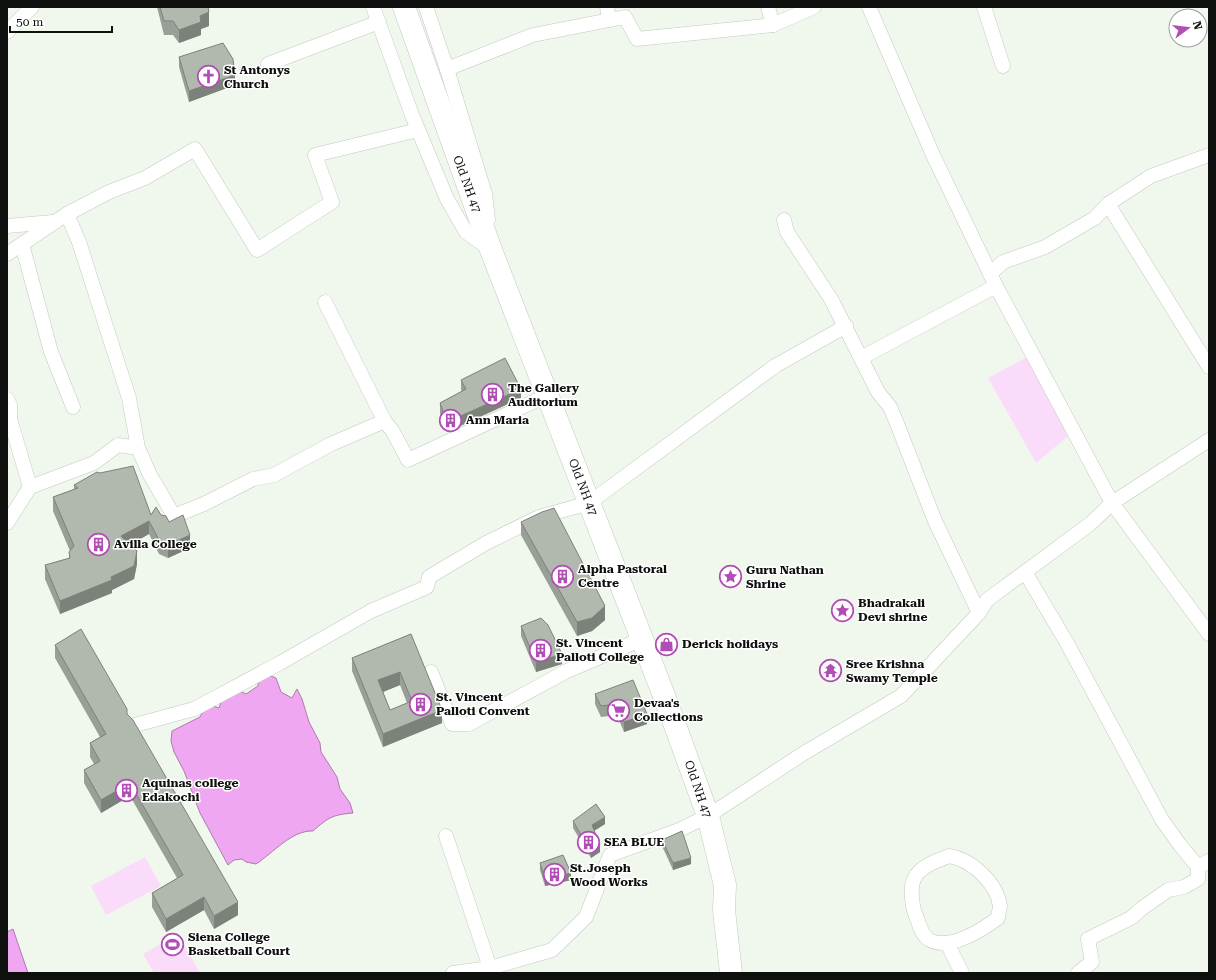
<svg xmlns="http://www.w3.org/2000/svg" width="1216" height="980" font-family="'Roboto Serif',serif">
<rect width="100%" height="100%" fill="#f0f8ed"/>
<g fill="#fadbfa">
<path d="M 1031,355 L 1072,433 L 1036,463 L 988,378 Z"/>
<path d="M 145,857 L 161,886 L 106,915 L 91,886 Z"/>
<path d="M 178,934 L 200,973 L 154,973 L 143,954 Z"/>
</g>
<g fill="#f0a7f1" stroke="#ac7aac">
<path d="M 268,675 L 276,678 L 281,692 L 292,698 L 297,689 L 302,699 L 309,722 L 320,743 L 321,752 L 337,777 L 340,789 L 350,803 L 353,813 C 332,815 329,817 313,831 C 292,830 273,853 256,864 L 246,862 L 242,859 L 234,860 L 228,865 L 200,813 L 184,771 L 174,752 L 171,741 L 172,731 L 200,717 L 205,707 L 213,706 L 219,708 L 221,702 L 238,690 L 246,694 L 258,686 L 259,677 Z"/>
<path d="M 13,929 L 28,973 L 7,973 L 7,932 Z"/>
</g>
<g fill="none" stroke-linecap="round" stroke-linejoin="round">
<defs>
<g id="minor">
<path d="M 373,7 L 412,115 L 447,199 L 466,232 L 491,250"/>
<path d="M 426,7 L 447,69"/>
<path d="M 607,7 L 609,20"/>
<path d="M 768,7 L 773,25"/>
<path d="M 869,7 L 933,155 L 996,286 L 1112,503 L 1209,634"/>
<path d="M 984,7 L 1003,66"/>
<path d="M 7,32 L 32,7"/>
<path d="M 268,64 L 379,22"/>
<path d="M 1108,204 L 1209,367"/>
<path d="M 488,220 L 485,194 L 447,69 L 533,35 L 625,17 L 637,39 L 773,25 L 814,7"/>
<path d="M 784,220 L 787,232 L 831,299 L 878,392 L 890,407 L 896,421 L 935,521 L 979,613"/>
<path d="M 7,226 L 53,222"/>
<path d="M 22,244 L 51,352 L 73,407"/>
<path d="M 7,254 L 67,214"/>
<path d="M 990,274 L 1003,262 L 1045,247 L 1095,218 L 1108,204 L 1151,176 L 1209,155"/>
<path d="M 325,302 L 385,422"/>
<path d="M 861,358 L 996,286"/>
<path d="M 7,399 L 10,405 L 10,419 L 30,487"/>
<path d="M 138,448 L 129,398 L 79,242 L 67,214 L 109,192 L 145,178 L 195,149 L 257,250 L 332,202 L 315,155 L 418,130"/>
<path d="M 7,523 L 30,487 L 94,463 L 118,445 L 138,448 L 150,475 L 174,516 L 204,504 L 253,479 L 274,475 L 331,444 L 380,423 L 385,422 L 392,430 L 408,460 L 548,395"/>
<path d="M 1025,572 L 1067,643 L 1162,820 L 1180,845 L 1198,867 L 1209,861"/>
<path d="M 431,672 L 452,724 L 469,724 L 567,671 L 642,639"/>
<path d="M 135,725 L 194,709 L 280,663 L 371,611 L 427,587 L 429,577 L 486,543 L 539,517 L 589,503 L 775,366 L 846,326"/>
<path d="M 446,836 L 490,968"/>
<path d="M 949,856 C 971,859 997,883 1000,906 C 1000,909 998,914 998,918 C 982,930 948,952 928,939 C 921,934 919,923 916,916 C 912,907 910,888 914,879 C 920,866 937,861 949,856 Z"/>
<path d="M 947,943 L 962,973"/>
<path d="M 453,973 L 490,968 L 552,950 L 586,917 L 610,855 L 679,830 L 708,816 L 804,753 L 901,696 L 979,613 L 987,600 L 1090,524 L 1112,503 L 1209,440"/>
<path d="M 1078,973 L 1092,962 L 1088,939 L 1131,918 L 1141,909 L 1168,890 L 1184,887 L 1198,879 L 1198,867"/>
</g>
<path id="primary" d="M 404,7 L 491,250 L 668,706 L 708,816 L 725,885 L 724,910 L 731,973"/>
</defs>
<use href="#minor" stroke="#c2cabf" stroke-width="15"/>
<use href="#primary" stroke="#c2cabf" stroke-width="23"/>
<use href="#minor" stroke="#fff" stroke-width="14"/>
<use href="#primary" stroke="#fff" stroke-width="22"/>
</g>
<g fill="#989f96" fill-rule="evenodd">
<path d="M 157,7 L 208,7 L 209,26 L 201,29 L 201,35 L 179,43 L 173,35 L 164,35 Z"/>
<path d="M 179,57 L 235,85 L 189,102 L 179,67 Z"/>
<path d="M 461,380 L 521,398 L 447,432 L 440,413 L 440,403 L 462,391 L 461,390 Z"/>
<path d="M 74,485 L 151,515 L 161,515 L 169,522 L 190,548 L 168,558 L 159,554 L 149,534 L 130,544 L 137,564 L 134,579 L 112,590 L 112,593 L 60,614 L 45,579 L 45,565 L 69,558 L 69,552 L 70,551 L 53,511 L 53,497 L 74,489 Z"/>
<path d="M 521,522 L 605,620 L 592,631 L 577,636 L 521,535 Z"/>
<path d="M 521,626 L 562,664 L 536,672 L 521,636 Z"/>
<path d="M 411,634 L 442,723 L 383,747 L 352,671 L 352,658 ZM 400,685 L 407,703 L 390,710 L 383,692 Z"/>
<path d="M 55,645 L 127,714 L 238,915 L 214,929 L 204,910 L 166,932 L 152,907 L 152,893 L 177,878 L 130,796 L 101,813 L 84,783 L 84,770 L 94,764 L 90,757 L 90,743 L 100,737 L 55,658 Z"/>
<path d="M 595,694 L 647,714 L 647,724 L 624,732 L 617,715 L 601,717 L 595,704 Z"/>
<path d="M 573,821 L 605,824 L 594,831 L 600,852 L 591,858 L 573,828 Z"/>
<path d="M 662,840 L 691,864 L 673,870 L 662,846 Z"/>
<path d="M 540,863 L 571,880 L 545,886 L 540,870 Z"/>
</g>
<g fill="#7c827a">
<path d="M 209,12 L 209,26 L 201,29 L 201,35 L 179,43 L 179,30 L 200,16 Z"/>
<path d="M 235,75 L 235,85 L 189,102 L 189,91 Z"/>
<path d="M 521,389 L 521,398 L 447,432 L 447,422 Z"/>
<path d="M 149,521 L 149,534 L 121,550 L 121,536 Z"/>
<path d="M 190,535 L 190,548 L 168,558 L 168,545 Z"/>
<path d="M 137,551 L 137,564 L 134,579 L 112,590 L 112,593 L 60,614 L 60,601 L 111,577 Z"/>
<path d="M 605,606 L 605,620 L 592,631 L 577,636 L 577,622 Z"/>
<path d="M 562,654 L 562,664 L 536,672 L 536,662 Z"/>
<path d="M 400,672 L 400,685 L 378,694 L 378,680 Z"/>
<path d="M 442,710 L 442,723 L 383,747 L 383,734 Z"/>
<path d="M 647,714 L 647,724 L 624,732 L 624,722 Z"/>
<path d="M 130,783 L 130,796 L 101,813 L 101,800 Z"/>
<path d="M 605,817 L 605,824 L 592,832 L 592,825 Z"/>
<path d="M 600,845 L 600,852 L 591,858 L 591,852 Z"/>
<path d="M 691,858 L 691,864 L 673,870 L 673,863 Z"/>
<path d="M 571,873 L 571,880 L 545,886 L 545,879 Z"/>
<path d="M 204,897 L 204,910 L 166,932 L 166,919 Z"/>
<path d="M 238,902 L 238,915 L 214,929 L 214,916 Z"/>
</g>
<g fill="#b1b9ae" stroke="#7c827a" fill-rule="evenodd">
<path d="M 160,7 L 208,7 L 209,12 L 200,16 L 201,22 L 179,30 L 173,21 L 164,21 Z"/>
<path d="M 223,43 L 233,59 L 235,75 L 189,91 L 179,57 Z"/>
<path d="M 505,358 L 521,389 L 447,422 L 440,403 L 466,389 L 461,380 Z"/>
<path d="M 133,466 L 151,515 L 156,507 L 161,515 L 166,516 L 169,522 L 183,515 L 190,535 L 168,545 L 159,540 L 149,521 L 121,536 L 137,551 L 134,566 L 111,577 L 112,580 L 60,601 L 45,565 L 70,558 L 69,552 L 74,546 L 53,497 L 78,488 L 74,485 L 97,472 L 100,473 Z"/>
<path d="M 554,508 L 605,606 L 592,618 L 577,622 L 521,522 L 542,512 Z"/>
<path d="M 541,618 L 548,625 L 562,654 L 536,662 L 521,626 Z"/>
<path d="M 81,629 L 127,709 L 127,714 L 133,720 L 238,902 L 214,916 L 204,897 L 166,919 L 152,893 L 183,875 L 130,783 L 101,800 L 84,770 L 100,761 L 90,743 L 106,734 L 55,645 Z"/>
<path d="M 411,634 L 442,710 L 383,734 L 352,658 ZM 400,672 L 412,701 L 390,710 L 378,680 Z"/>
<path d="M 633,680 L 647,714 L 624,722 L 617,704 L 601,706 L 595,694 Z"/>
<path d="M 596,804 L 605,817 L 592,825 L 600,845 L 591,852 L 573,821 Z"/>
<path d="M 682,831 L 691,858 L 673,863 L 662,840 Z"/>
<path d="M 563,855 L 571,873 L 545,879 L 540,863 Z"/>
</g>
<defs>
<symbol id="church-ring" viewBox="-11 -11 22 22"><circle r="9.5" fill="#fff" stroke="#b14eb5" stroke-width="1.5"/><path d="M-1.2-6h2.4v3.5h3.3v2.4h-3.3V6h-2.4V-.1h-3.3v-2.4h3.3Z" fill="#b14eb5"/></symbol>
<symbol id="building-ring" viewBox="-11 -11 22 22"><circle r="9.5" fill="#fff" stroke="#b14eb5" stroke-width="1.5"/><path d="M-4-6H4V6H1V3H-1V6H-4ZM-2.5-4.3h1.7v1.8h-1.7ZM.8-4.3h1.7v1.8H.8ZM-2.5-1h1.7V.8h-1.7ZM.8-1h1.7V.8H.8Z" fill="#b14eb5"/></symbol>
<symbol id="sight-ring" viewBox="-11 -11 22 22"><circle r="9.5" fill="#fff" stroke="#b14eb5" stroke-width="1.5"/><path d="M0-6L1.8-2.2L6-1.7L2.9 1.2L3.7 5.4L0 3.3L-3.7 5.4L-2.9 1.2L-6-1.7L-1.8-2.2Z" fill="#b14eb5"/></symbol>
<symbol id="shop-ring" viewBox="-11 -11 22 22"><circle r="9.5" fill="#fff" stroke="#b14eb5" stroke-width="1.5"/><path d="M-5-2.5h2.3a2.7 3.5 0 0 1 5.4 0H5L5.5 6h-11ZM-1.5-2.5h3a1.5 2.3 0 0 0-3 0Z" fill="#b14eb5"/></symbol>
<symbol id="temple-ring" viewBox="-11 -11 22 22"><circle r="9.5" fill="#fff" stroke="#b14eb5" stroke-width="1.5"/><path d="M0-6L5-2H3V0L6.5 2.5H4V6H1.5V3h-3V6H-4V2.5H-6.5L-3 0V-2H-5Z" fill="#b14eb5"/></symbol>
<symbol id="supermarket-ring" viewBox="-11 -11 22 22"><circle r="9.5" fill="#fff" stroke="#b14eb5" stroke-width="1.5"/><path d="M-6-5.5h2.5l.6 2H6L4.5 2H-2.5L-4.4-4H-6ZM-1.5 3.2a1.3 1.3 0 1 0 .1 0ZM3 3.2a1.3 1.3 0 1 0 .1 0Z" fill="#b14eb5"/></symbol>
<symbol id="stadium-ring" viewBox="-11 -11 22 22"><circle r="9.5" fill="#fff" stroke="#b14eb5" stroke-width="1.5"/><path d="M0-5a6.5 5 0 1 0 0 10a6.5 5 0 1 0 0-10ZM-3.5-1.8h7v3.6h-7Z" fill="#b14eb5"/></symbol>
</defs>
<g fill-rule="evenodd">
<use href="#church-ring" x="196" y="64" width="25" height="25"/>
<use href="#building-ring" x="480" y="382" width="25" height="25"/>
<use href="#building-ring" x="438" y="408" width="25" height="25"/>
<use href="#building-ring" x="86" y="532" width="25" height="25"/>
<use href="#building-ring" x="550" y="564" width="25" height="25"/>
<use href="#sight-ring" x="718" y="564" width="25" height="25"/>
<use href="#sight-ring" x="830" y="598" width="25" height="25"/>
<use href="#shop-ring" x="654" y="632" width="25" height="25"/>
<use href="#building-ring" x="528" y="638" width="25" height="25"/>
<use href="#temple-ring" x="818" y="658" width="25" height="25"/>
<use href="#building-ring" x="408" y="692" width="25" height="25"/>
<use href="#supermarket-ring" x="606" y="698" width="25" height="25"/>
<use href="#building-ring" x="114" y="778" width="25" height="25"/>
<use href="#building-ring" x="576" y="830" width="25" height="25"/>
<use href="#building-ring" x="542" y="862" width="25" height="25"/>
<use href="#stadium-ring" x="160" y="932" width="25" height="25"/>
</g>
<g text-anchor="middle" dominant-baseline="central" stroke-width="3" stroke-linejoin="round" paint-order="stroke">
<g font-size="12" font-weight="bold" fill="#0d100c" stroke="#fff" text-anchor="start">
<text x="224" y="70">St Antonys<tspan x="224" dy="14">Church</tspan></text>
<text x="508" y="388">The Gallery<tspan x="508" dy="14">Auditorium</tspan></text>
<text x="466" y="420">Ann Maria</text>
<text x="114" y="544">Avilla College</text>
<text x="578" y="569">Alpha Pastoral<tspan x="578" dy="14">Centre</tspan></text>
<text x="746" y="570">Guru Nathan<tspan x="746" dy="14">Shrine</tspan></text>
<text x="858" y="603">Bhadrakali<tspan x="858" dy="14">Devi shrine</tspan></text>
<text x="556" y="643">St. Vincent<tspan x="556" dy="14">Palloti College</tspan></text>
<text x="682" y="644">Derick holidays</text>
<text x="846" y="664">Sree Krishna<tspan x="846" dy="14">Swamy Temple</tspan></text>
<text x="436" y="697">St. Vincent<tspan x="436" dy="14">Palloti Convent</tspan></text>
<text x="634" y="703">Devaa's<tspan x="634" dy="14">Collections</tspan></text>
<text x="142" y="783">Aquinas college<tspan x="142" dy="14">Edakochi</tspan></text>
<text x="604" y="842">SEA BLUE</text>
<text x="570" y="868">St.Joseph<tspan x="570" dy="14">Wood Works</tspan></text>
<text x="188" y="937">Siena College<tspan x="188" dy="14">Basketball Court</tspan></text>
</g>
<g font-size="12" fill="#0d100c" stroke="#fff">
<text transform="translate(467 184) rotate(70)">Old NH 47</text>
<text transform="translate(583 487) rotate(69)">Old NH 47</text>
<text transform="translate(698 789) rotate(71)">Old NH 47</text>
</g>
</g>
<rect width="1216" height="980" fill="none" stroke="#0d100c" stroke-width="16"/>
<g transform="translate(1188 28) rotate(75)"><circle r="19" fill="#ffffff" stroke="#9e9f9e"/>
<path d="M0-3L7 15L0 10L-7 15Z" fill="#b14eb5"/>
<text y="-6" font-size="11" font-weight="bold" text-anchor="middle" fill="#0d100c">N</text>
</g>
<path d="M10 26v6h102v-6" fill="none" stroke="#0d100c" stroke-width="2"/>
<text x="16" y="26" font-size="12" fill="#0d100c" stroke="#ffffff" stroke-width="3" paint-order="stroke">50 m</text>
</svg>
